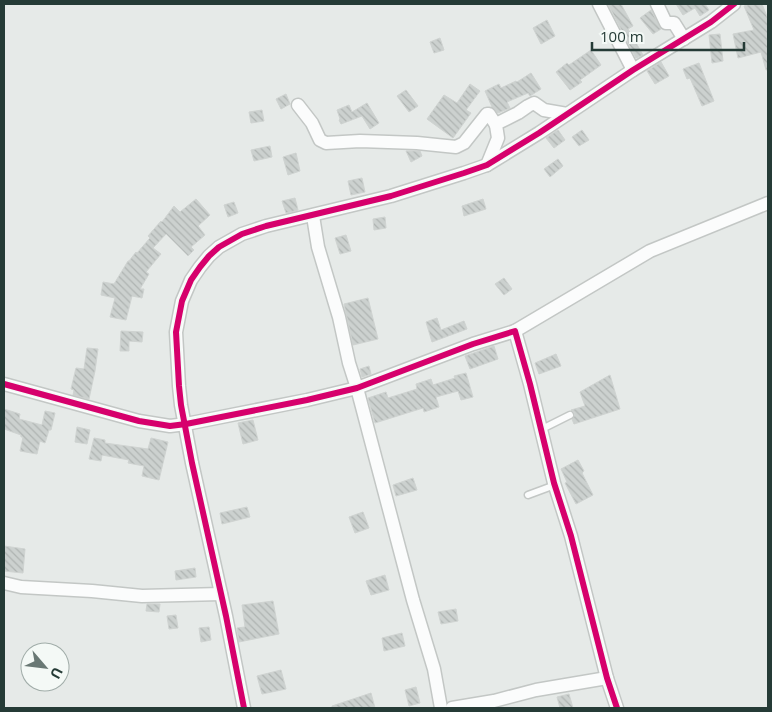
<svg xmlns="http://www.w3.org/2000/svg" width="772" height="712" font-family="'Open Sans',sans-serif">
<defs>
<pattern id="building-back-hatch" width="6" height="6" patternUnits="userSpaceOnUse" patternTransform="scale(1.25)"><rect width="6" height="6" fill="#ccd1cf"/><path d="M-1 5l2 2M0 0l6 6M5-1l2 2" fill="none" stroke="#afb4b2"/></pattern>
</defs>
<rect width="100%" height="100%" fill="#e6eae8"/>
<g fill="url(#building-back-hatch)" stroke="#cfd3d1">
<path d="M 608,4 L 621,4 L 633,26 L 628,29 L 643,55 L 636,58 Z"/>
<path d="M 676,4 L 705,4 L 709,10 L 700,16 L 695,8 L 683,15 Z"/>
<path d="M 751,4 L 762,4 L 768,19 L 768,70 L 766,70 L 761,52 L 738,58 L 733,34 L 754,30 L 744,6 Z"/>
<path d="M 651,10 L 661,29 L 653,34 L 640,18 Z"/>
<path d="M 547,20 L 555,36 L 541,44 L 533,28 Z"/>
<path d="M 720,34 L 723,61 L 712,63 L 709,35 Z"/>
<path d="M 440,38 L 444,50 L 434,53 L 430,42 Z"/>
<path d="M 591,50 L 601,65 L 580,80 L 582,82 L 570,90 L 556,72 L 567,63 L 569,65 Z"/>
<path d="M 661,62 L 669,76 L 655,84 L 647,71 Z"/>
<path d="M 699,63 L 714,101 L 702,106 L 690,78 L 687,79 L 683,69 Z"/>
<path d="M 531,73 L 541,89 L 530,96 L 528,93 L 507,102 L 510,108 L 498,113 L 492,107 L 485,91 L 499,84 L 501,88 L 516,81 L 517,82 Z"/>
<path d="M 470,84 L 480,91 L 466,110 L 471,113 L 453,138 L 427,119 L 444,95 L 457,103 Z"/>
<path d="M 406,90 L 418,106 L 409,112 L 397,96 Z"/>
<path d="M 286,94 L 290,104 L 281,109 L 276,99 Z"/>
<path d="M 367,103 L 379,123 L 370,129 L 362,116 L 341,124 L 339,120 L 340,119 L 337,110 L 349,105 L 352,112 Z"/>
<path d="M 262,110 L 264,121 L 251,123 L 249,112 Z"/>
<path d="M 558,130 L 565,140 L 554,148 L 546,138 Z"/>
<path d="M 582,130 L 589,140 L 579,146 L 572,137 Z"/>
<path d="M 270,146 L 272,157 L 254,161 L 251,150 Z"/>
<path d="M 406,151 L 420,151 L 422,156 L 411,162 Z"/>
<path d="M 296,153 L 300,171 L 288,175 L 283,157 Z"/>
<path d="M 558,159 L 563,166 L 550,177 L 544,169 Z"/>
<path d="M 362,178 L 365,192 L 351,195 L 348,181 Z"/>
<path d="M 295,198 L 298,210 L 286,213 L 282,201 Z"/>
<path d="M 196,199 L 210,215 L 198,226 L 205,235 L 191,247 L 194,250 L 188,256 L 166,234 L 153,248 L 161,254 L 146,272 L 149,274 L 140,289 L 144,289 L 142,298 L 132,296 L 126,320 L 110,317 L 115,298 L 101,295 L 103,282 L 114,284 L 128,261 L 129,261 L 136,252 L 137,253 L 150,238 L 148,236 L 161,221 L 162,222 L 174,206 L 180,212 Z"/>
<path d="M 483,199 L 486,209 L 464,216 L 462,206 Z"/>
<path d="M 234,202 L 238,213 L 228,217 L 224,205 Z"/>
<path d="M 385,217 L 386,228 L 374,230 L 373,219 Z"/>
<path d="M 346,235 L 351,251 L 340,254 L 335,238 Z"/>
<path d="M 504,278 L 512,289 L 504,295 L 495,284 Z"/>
<path d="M 368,298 L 378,339 L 353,345 L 344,304 Z"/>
<path d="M 437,318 L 441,330 L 464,321 L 467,329 L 432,342 L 426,322 Z"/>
<path d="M 121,331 L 143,332 L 142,342 L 129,341 L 129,351 L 120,351 Z"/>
<path d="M 494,346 L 498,359 L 470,369 L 465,356 Z"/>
<path d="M 87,348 L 98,349 L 95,371 L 89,399 L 73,395 L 74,390 L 71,389 L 76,368 L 84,369 Z"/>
<path d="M 556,354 L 561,366 L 539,374 L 535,363 Z"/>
<path d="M 369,366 L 371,374 L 362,377 L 360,369 Z"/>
<path d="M 466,373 L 473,397 L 461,400 L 458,391 L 436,397 L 439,407 L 424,412 L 423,408 L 375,423 L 368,398 L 386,392 L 388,398 L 417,389 L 416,384 L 431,379 L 433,385 L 455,378 L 454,376 Z"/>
<path d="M 610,375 L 620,409 L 574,424 L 572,419 L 575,415 L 574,412 L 571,410 L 585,406 L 580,392 Z"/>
<path d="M 4,409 L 20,414 L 19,419 L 42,425 L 45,411 L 55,413 L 51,430 L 49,430 L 45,443 L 40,441 L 37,454 L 20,451 L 23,437 L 21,437 L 21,435 L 4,429 Z"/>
<path d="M 253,420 L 258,440 L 243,444 L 238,423 Z"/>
<path d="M 77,427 L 90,430 L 87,444 L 75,442 Z"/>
<path d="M 94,438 L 105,440 L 105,443 L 148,449 L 151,438 L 168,442 L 159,480 L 142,476 L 144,466 L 128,463 L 129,460 L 102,455 L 101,461 L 89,459 Z"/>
<path d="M 578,460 L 584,471 L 582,473 L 593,495 L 576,504 L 565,483 L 567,482 L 561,469 Z"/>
<path d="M 413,478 L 417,490 L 396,496 L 393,485 Z"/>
<path d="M 247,507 L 250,517 L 222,524 L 220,513 Z"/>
<path d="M 363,512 L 369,528 L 355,533 L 349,517 Z"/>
<path d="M 4,546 L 25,549 L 23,573 L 4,571 Z"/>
<path d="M 195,568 L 196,577 L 176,580 L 175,571 Z"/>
<path d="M 385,575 L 389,590 L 371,595 L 366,581 Z"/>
<path d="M 273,601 L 279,634 L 239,642 L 237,628 L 245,627 L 242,605 Z"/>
<path d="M 147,604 L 160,604 L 159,612 L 146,611 Z"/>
<path d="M 456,609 L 458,621 L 441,624 L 438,612 Z"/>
<path d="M 176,615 L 178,628 L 169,629 L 167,616 Z"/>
<path d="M 209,627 L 211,640 L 201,642 L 199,628 Z"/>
<path d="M 402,633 L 405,646 L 384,651 L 382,638 Z"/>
<path d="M 281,670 L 286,689 L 262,694 L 257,676 Z"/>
<path d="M 416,687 L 420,703 L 409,706 L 405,690 Z"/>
<path d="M 371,693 L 375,708 L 332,708 L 332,706 Z"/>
<path d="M 569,694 L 573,708 L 560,708 L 557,697 Z"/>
</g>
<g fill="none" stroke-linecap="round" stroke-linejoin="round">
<defs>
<g id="service">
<path d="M 542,429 L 570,415"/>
<path d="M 528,495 L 555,485"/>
</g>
<g id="minor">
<path d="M 599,4 L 633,70"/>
<path d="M 657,4 L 666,23 L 674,23 L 684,39"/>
<path d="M 298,105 L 312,123 L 320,140 L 326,143 L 360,141 L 417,143 L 456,147 L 464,143 L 487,114 L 489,114 L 496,125"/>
<path d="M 487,165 L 498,138 L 496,125 L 498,123 L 518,113 L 528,106 L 534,103 L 544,110 L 567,114"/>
<path d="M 313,216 L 318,247 L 339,317 L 349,363 L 357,388 L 413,600 L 434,669 L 441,708"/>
<path d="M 515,331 L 650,251 L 768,203"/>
<path d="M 4,384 L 139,421 L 170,426 L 186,424 L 307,400 L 357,388 L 473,344 L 515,331 L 530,384 L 554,483 L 571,536 L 607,678 L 617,708"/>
<path d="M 4,583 L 21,587 L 92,591 L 142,596 L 221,594"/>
<path d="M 244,708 L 226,616 L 192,463 L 181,405 L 179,386 L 176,332 L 182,301 L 191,280 L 200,267 L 209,256 L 219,247 L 242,234 L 266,226 L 391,196 L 464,173 L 487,165 L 539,133 L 633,70 L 711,22 L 734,4"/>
<path d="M 452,708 L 494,701 L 536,690 L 607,678"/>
</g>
</defs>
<use href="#service" stroke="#c3c7c5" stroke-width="9"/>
<use href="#minor" stroke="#c3c7c5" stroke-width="15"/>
<use href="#service" stroke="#fbfcfc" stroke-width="6"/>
<use href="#minor" stroke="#fbfcfc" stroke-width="12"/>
<defs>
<g id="cycleway">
<path d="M 4,384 L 139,421 L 170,426 L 186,424 L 307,400 L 357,388 L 473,344 L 515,331 L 530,384 L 554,483 L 571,536 L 607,678 L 617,708"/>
<path d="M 244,708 L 226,616 L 192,463 L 181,405 L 179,386 L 176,332 L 182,301 L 191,280 L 200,267 L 209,256 L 219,247 L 242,234 L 266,226 L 391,196 L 464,173 L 487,165 L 539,133 L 633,70 L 711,22 L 734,4"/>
</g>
</defs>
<use href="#cycleway" stroke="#f4f9f6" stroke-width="9"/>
<use href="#cycleway" stroke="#d6006c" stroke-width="6"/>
</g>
<rect width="772" height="712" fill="none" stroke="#253b36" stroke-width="10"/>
<g transform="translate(45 667) rotate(118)"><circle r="24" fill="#f4f9f6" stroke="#a1ada9"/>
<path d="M0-4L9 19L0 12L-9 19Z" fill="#697874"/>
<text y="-8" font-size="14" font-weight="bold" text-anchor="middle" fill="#253b36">U</text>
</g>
<path d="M592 42v8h152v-8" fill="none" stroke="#253b36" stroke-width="2.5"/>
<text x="600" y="42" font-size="15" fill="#253b36" stroke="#f4f9f6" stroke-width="4" paint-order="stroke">100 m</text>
</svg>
